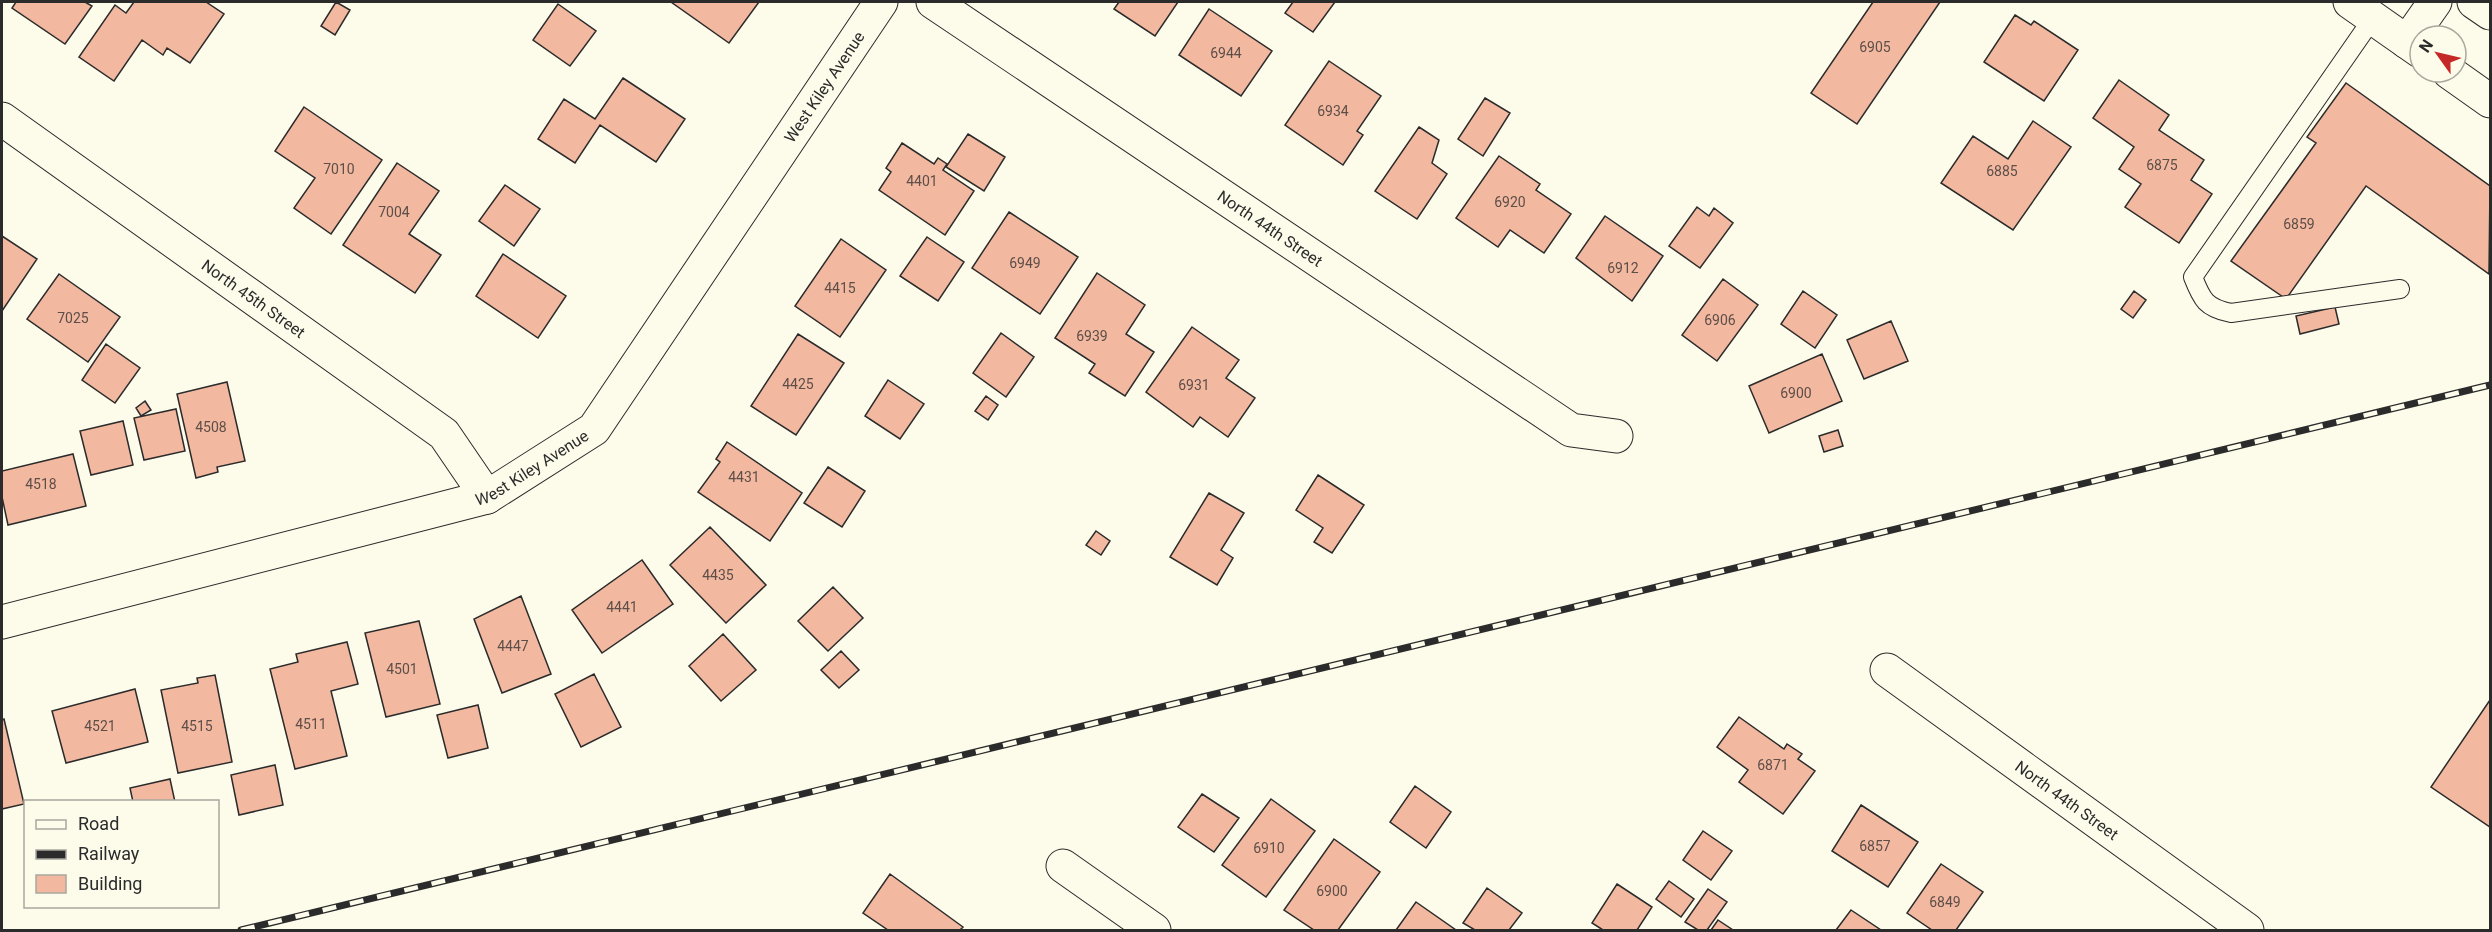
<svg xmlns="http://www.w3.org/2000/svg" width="2492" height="932" viewBox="0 0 2492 932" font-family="Roboto,sans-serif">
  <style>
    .building { fill: #f2b8a0; stroke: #2b2b2b; stroke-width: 1.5 }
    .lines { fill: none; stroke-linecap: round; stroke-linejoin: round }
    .lane-casing { stroke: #2b2b2b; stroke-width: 20 }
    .street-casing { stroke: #2b2b2b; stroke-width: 35 }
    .secondary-casing { stroke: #2b2b2b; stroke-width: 35 }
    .lane { stroke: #fdfbea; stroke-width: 18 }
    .street { stroke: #fdfbea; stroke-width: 33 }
    .secondary { stroke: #fdfbea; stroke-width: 33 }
    .rail-casing { stroke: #2b2b2b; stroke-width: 7 }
    .rail { stroke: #fdfbea; stroke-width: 4.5; stroke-dasharray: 14; stroke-linecap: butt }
    .labels { text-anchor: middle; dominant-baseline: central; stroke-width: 4.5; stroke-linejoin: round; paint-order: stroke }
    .number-label { font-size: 14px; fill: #5d4e48 }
    .street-label { font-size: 16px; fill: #2b2b2b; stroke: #fdfbea }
  </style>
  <rect width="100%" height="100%" fill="#fdfbea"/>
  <path class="building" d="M16 2H85L92 6 65 44 12 8Z
    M134 2H206L224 14 190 63 167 48 163 55 142 40 114 81 79 57 115 5 126 13Z
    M336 2 350 10 335 35 321 26Z
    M671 2H759L729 43Z
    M1119 2H1178L1155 36 1114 9Z
    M1293 2H1335L1313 32 1285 13Z
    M1873 2H1940L1857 124 1811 93Z
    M558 4 596 31 570 66 533 40Z
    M1209 9 1272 51 1241 96 1179 55Z
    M2015 15 2031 25 2034 21 2078 50 2044 101 1984 62Z
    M1329 61 1381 96 1357 131 1363 135 1343 165 1285 125Z
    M623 78 685 119 656 162 600 125 575 163 538 139 564 99 595 119Z
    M2119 80 2169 115 2159 130 2204 160 2191 180 2212 194 2179 243 2125 207 2141 184 2119 169 2134 147 2093 118Z
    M2346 83 2490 186 2489 274 2366 186 2286 299 2231 261 2316 143 2307 137Z
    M1485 98 1510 113 1483 156 1458 139Z
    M304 107 382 160 331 234 294 208 315 178 275 151Z
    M2033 121 2071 147 2013 230 1941 183 1973 136 2008 159Z
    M1419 127 1439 140 1432 163 1447 174 1417 219 1375 191Z
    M968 134 1005 157 984 191 946 167Z
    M902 143 934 164 938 158 947 164 943 170 974 191 945 235 879 190 891 172 886 168Z
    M1499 156 1540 184 1536 190 1571 214 1544 253 1510 230 1498 247 1456 218Z
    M397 163 439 191 409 234 441 255 415 293 343 245Z
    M505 185 540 209 514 246 479 221Z
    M1697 207 1709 216 1714 208 1733 223 1700 268 1669 246Z
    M1009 212 1078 257 1040 314 972 268Z
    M1605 216 1663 256 1632 301 1576 258Z
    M2 236 37 259 2 311Z
    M927 237 964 262 938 301 900 276Z
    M841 239 886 270 840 337 795 306Z
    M503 254 566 296 538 338 476 296Z
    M1097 273 1145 305 1126 334 1154 352 1125 396 1089 373 1095 364 1055 338Z
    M59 274 120 317 88 362 27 319Z
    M1723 279 1758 305 1717 361 1682 335Z
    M1803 291 1837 315 1815 348 1781 324Z
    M2134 291 2146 300 2133 318 2121 309Z
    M2335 307 2339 324 2300 334 2296 316Z
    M1891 321 1908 361 1864 379 1847 340Z
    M1192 327 1239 360 1226 378 1255 398 1228 437 1200 417 1193 427 1146 392Z
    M1001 333 1034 357 1006 397 973 373Z
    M798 334 844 363 796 435 751 406Z
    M106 344 140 368 115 403 82 380Z
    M1822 354 1842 401 1769 433 1749 386Z
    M888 380 924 404 900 439 865 416Z
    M227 382 245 461 217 467 218 472 196 478 177 394Z
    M986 396 998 405 988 420 975 411Z
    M145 401 151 410 141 416 136 408Z
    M176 409 185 451 144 460 134 418Z
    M123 421 133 465 91 475 80 431Z
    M1838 430 1843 446 1824 452 1819 436Z
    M727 442 802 493 770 541 698 492 720 462 716 459Z
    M73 454 86 506 8 525 2 497V471Z
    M828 467 865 491 842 527 804 503Z
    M1318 475 1364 505 1332 553 1314 542 1323 528 1296 510Z
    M1209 493 1244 513 1221 550 1233 558 1217 585 1170 557Z
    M710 527 766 585 726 623 670 565Z
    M1096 531 1110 541 1101 555 1086 545Z
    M642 560 673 604 602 653 572 610Z
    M833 587 863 618 828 651 798 621Z
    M521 596 551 674 502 693 474 619Z
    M419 621 440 704 386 717 365 633Z
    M723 634 756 670 721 701 689 666Z
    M347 642 358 684 331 691 347 756 295 769 270 669 298 662 296 654Z
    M841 651 859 670 839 688 821 670Z
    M594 674 621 727 581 747 555 694Z
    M215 675 232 762 178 773 161 690 198 683 197 678Z
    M135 689 148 742 66 763 52 711Z
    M2490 700V827L2431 787Z
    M478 705 488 748 448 758 437 715Z
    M1739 717 1784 749 1787 744 1802 754 1798 759 1815 771 1783 814 1739 782 1748 770 1717 747Z
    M4 719 24 804 2 809V720Z
    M275 765 283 805 239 815 231 775Z
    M170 779 175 802H133L130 788Z
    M1415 786 1451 812 1426 848 1390 822Z
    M1202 794 1239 818 1214 852 1178 827Z
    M1271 799 1315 831 1266 897 1222 865Z
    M1861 805 1918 842 1888 887 1832 851Z
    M1703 831 1732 851 1711 880 1683 860Z
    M1334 839 1380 872 1338 930H1314L1284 910Z
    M1941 864 1983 892 1956 930H1932L1907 913Z
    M890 874 963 927 960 930H888L863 913Z
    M1669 881 1694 899 1681 917 1656 899Z
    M1617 884 1652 907 1637 930H1603L1592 923Z
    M1487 888 1522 913 1509 930H1475L1463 923Z
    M1708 889 1727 902 1707 930H1698L1685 922Z
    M1416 902 1456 930H1396Z
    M1851 910 1881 930H1836Z
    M1718 920 1733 930H1711Z"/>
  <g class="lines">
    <defs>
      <path id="lane" d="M2373 18 2193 277C2202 300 2206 308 2231 313L2400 289"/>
      <g id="street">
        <path id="s1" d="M933 2 1571 430 1616 436"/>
        <path d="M2407 42 2435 2"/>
        <path id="s2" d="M2 119 444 434 487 497"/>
        <path id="s3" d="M2 622 487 497 594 429 881 2"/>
        <path id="s4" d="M1887 670 2247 930"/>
        <path d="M1063 866 1154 930"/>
      </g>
      <path id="secondary" d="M2350 2 2420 51
        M2474 2 2490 13
        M2449 72 2490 101"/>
    </defs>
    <use href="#lane" class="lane-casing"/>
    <use href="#street" class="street-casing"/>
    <use href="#secondary" class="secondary-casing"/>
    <use href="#lane" class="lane"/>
    <use href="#street" class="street"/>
    <use href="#secondary" class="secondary"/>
    <defs>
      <path id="rail" d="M241 930 2490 385"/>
    </defs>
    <use href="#rail" class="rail-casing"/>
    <use href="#rail" class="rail"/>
  </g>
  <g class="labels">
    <g class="number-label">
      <text x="1875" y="47">6905</text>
      <text x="1226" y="53">6944</text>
      <text x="1333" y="111">6934</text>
      <text x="2162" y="165">6875</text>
      <text x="339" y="169">7010</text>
      <text x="2002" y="171">6885</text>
      <text x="922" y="181">4401</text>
      <text x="1510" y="202">6920</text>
      <text x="394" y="212">7004</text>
      <text x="2299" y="224">6859</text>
      <text x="1025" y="263">6949</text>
      <text x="1623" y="268">6912</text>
      <text x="840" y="288">4415</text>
      <text x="73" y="318">7025</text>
      <text x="1720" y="320">6906</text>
      <text x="1092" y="336">6939</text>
      <text x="798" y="384">4425</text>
      <text x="1194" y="385">6931</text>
      <text x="1796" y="393">6900</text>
      <text x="211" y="427">4508</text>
      <text x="744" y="477">4431</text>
      <text x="41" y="484">4518</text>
      <text x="718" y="575">4435</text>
      <text x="622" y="607">4441</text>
      <text x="513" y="646">4447</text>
      <text x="402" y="669">4501</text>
      <text x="311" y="724">4511</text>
      <text x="100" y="726">4521</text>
      <text x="197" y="726">4515</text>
      <text x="1773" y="765">6871</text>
      <text x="1875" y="846">6857</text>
      <text x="1269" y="848">6910</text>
      <text x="1332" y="891">6900</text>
      <text x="1945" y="902">6849</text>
    </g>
    <g class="street-label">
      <text stroke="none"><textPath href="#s3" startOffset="1040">West Kiley Avenue</textPath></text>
      <text stroke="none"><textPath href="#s1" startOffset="406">North 44th Street</textPath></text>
      <text stroke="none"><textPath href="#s2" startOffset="309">North 45th Street</textPath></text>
      <text stroke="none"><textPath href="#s3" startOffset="554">West Kiley Avenue</textPath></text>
      <text stroke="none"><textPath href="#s4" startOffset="222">North 44th Street</textPath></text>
    </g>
  </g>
  <rect width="2492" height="932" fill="none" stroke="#2b2b2b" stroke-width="6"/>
  <rect x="24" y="800" width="195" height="108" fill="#fdfbea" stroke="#a9a89e" stroke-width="1.5"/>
  <rect x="36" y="820" width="30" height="9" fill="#fdfbea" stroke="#a9a89e" stroke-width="1.5"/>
  <text x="78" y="830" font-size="18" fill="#2b2b2b">Road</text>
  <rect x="36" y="850" width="30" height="9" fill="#2b2b2b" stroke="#a9a89e" stroke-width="1.5"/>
  <text x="78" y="860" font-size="18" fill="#2b2b2b">Railway</text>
  <rect x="36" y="875" width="30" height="18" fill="#f2b8a0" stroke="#a9a89e" stroke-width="1.5"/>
  <text x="78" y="890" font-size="18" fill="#2b2b2b">Building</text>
  <g transform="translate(2438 54) rotate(304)"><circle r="28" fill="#fdfbea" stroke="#a9a89e" stroke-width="1.5"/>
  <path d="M0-4.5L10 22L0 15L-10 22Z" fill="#c62828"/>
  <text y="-9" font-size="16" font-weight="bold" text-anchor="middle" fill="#2b2b2b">N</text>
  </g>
</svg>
